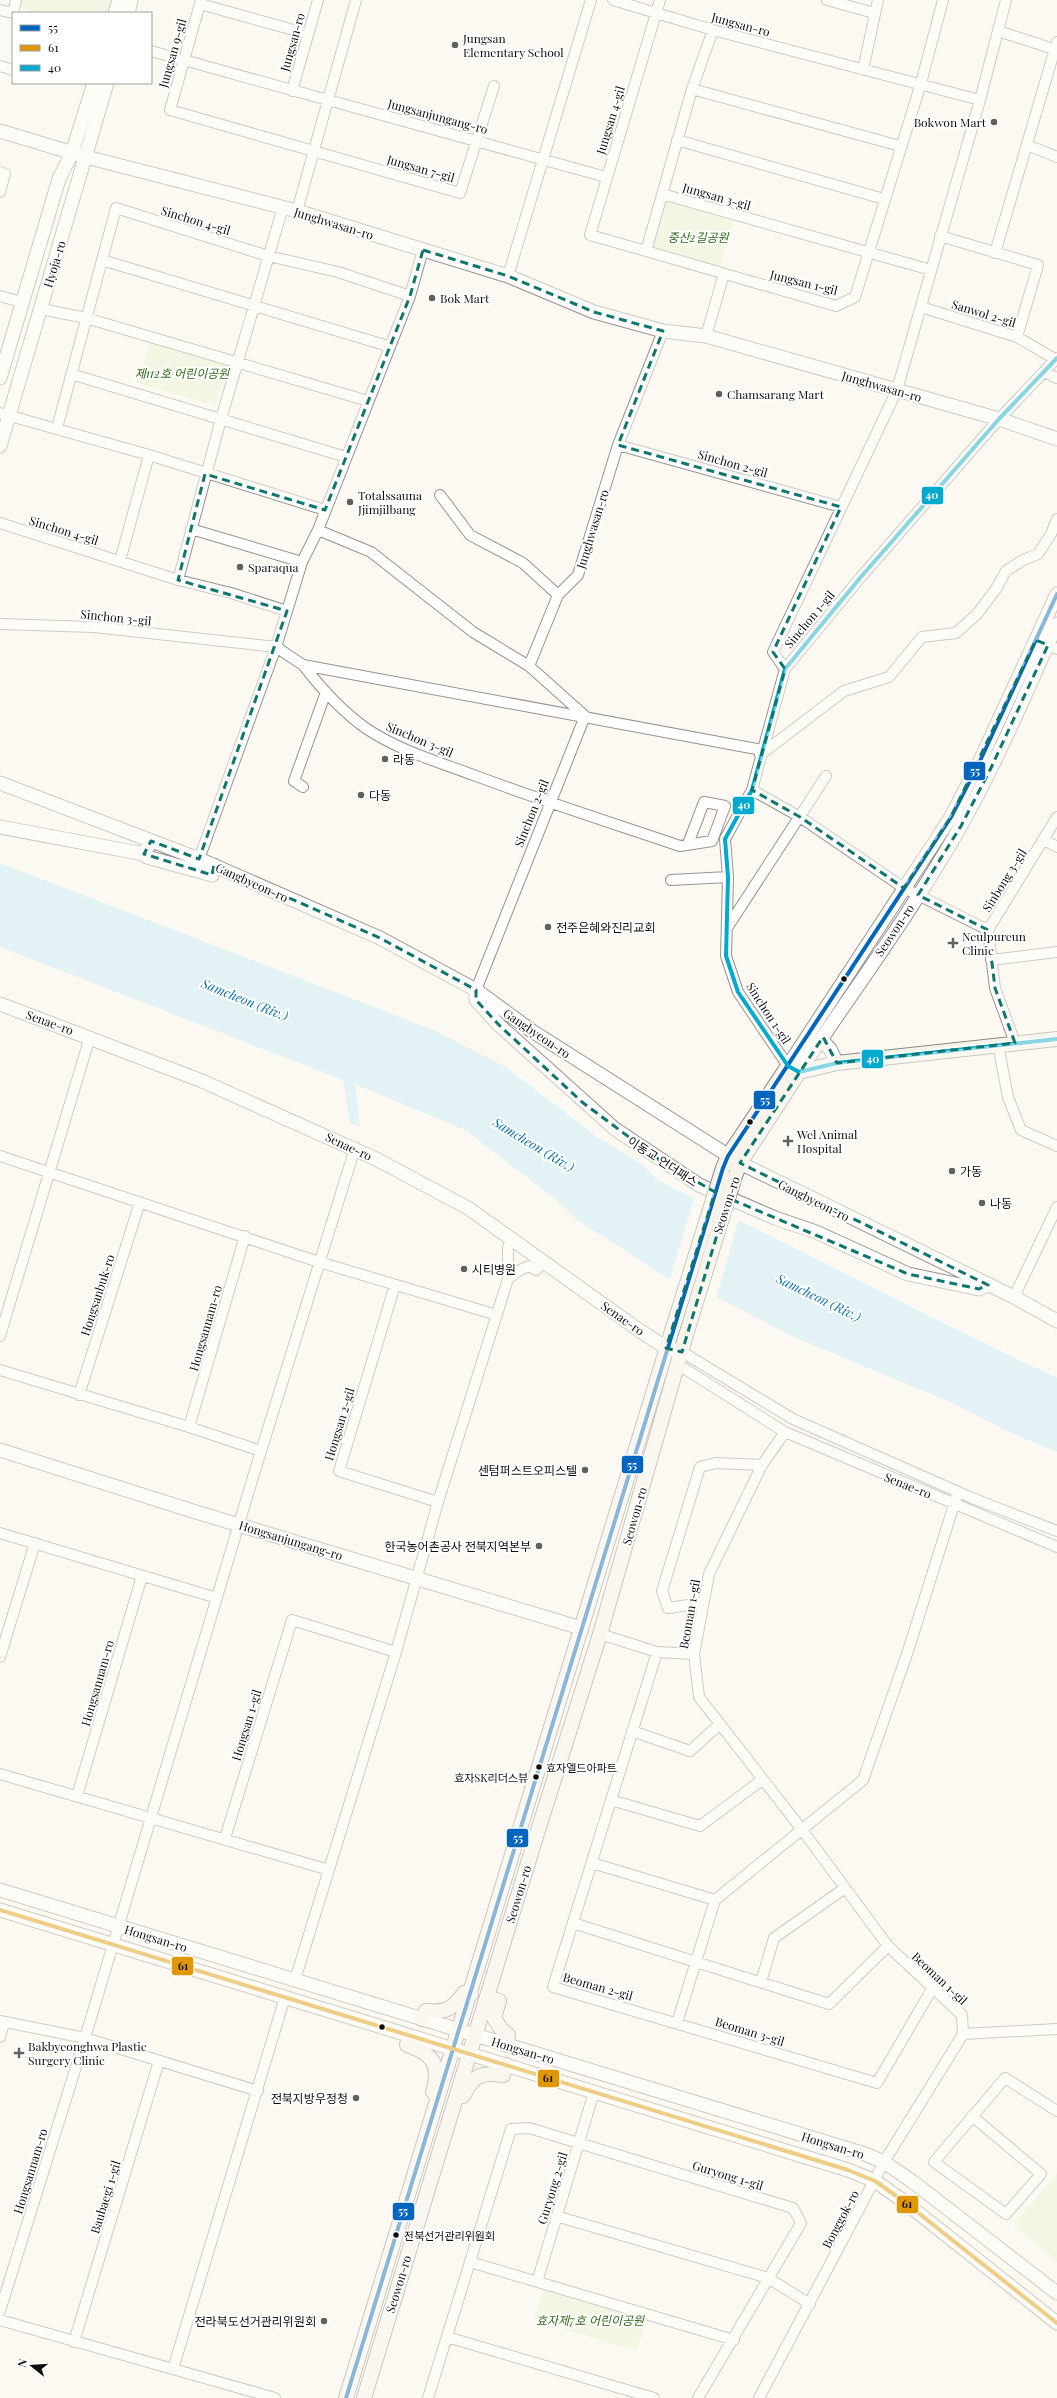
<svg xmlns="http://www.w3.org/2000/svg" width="1057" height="2398" viewBox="0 0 1057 2398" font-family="'Playfair Display','Noto Sans KR',serif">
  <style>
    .green { fill: #e7f2d0 }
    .water { fill: #c6eaf8 }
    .pier { fill: #fcf9f2 }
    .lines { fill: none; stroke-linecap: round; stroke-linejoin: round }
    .minor-casing { stroke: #959491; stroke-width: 12 }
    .tertiary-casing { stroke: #959491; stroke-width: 15 }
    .secondary-casing { stroke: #8c8a87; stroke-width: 16 }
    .minor { stroke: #fffefd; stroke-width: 10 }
    .tertiary { stroke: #fffefd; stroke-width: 13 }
    .secondary { stroke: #f5f3ea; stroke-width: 14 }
    .secondary-bridge-casing { stroke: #8c8a87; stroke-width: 16; stroke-linecap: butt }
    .secondary-bridge { stroke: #f5f3ea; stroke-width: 14 }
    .bus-1-casing { stroke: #fff; stroke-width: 7 }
    .bus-2-casing { stroke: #fff; stroke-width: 7 }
    .bus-3-casing { stroke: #fff; stroke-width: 7 }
    .bus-1 { stroke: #0065bd; stroke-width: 4 }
    .bus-2 { stroke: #e09701; stroke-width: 4 }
    .bus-3 { stroke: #00a9ce; stroke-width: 4 }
    .marked { fill: none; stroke: #0f766e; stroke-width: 3; stroke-dasharray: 8 5; stroke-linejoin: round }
    .poi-dot { fill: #61605e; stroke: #fff; stroke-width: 1.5 }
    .bus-dot { fill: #0e0e0e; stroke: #fff; stroke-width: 1.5 }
    .labels { text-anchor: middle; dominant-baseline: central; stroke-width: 4; stroke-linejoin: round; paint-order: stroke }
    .bus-label { font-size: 11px; fill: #0e0e0e; stroke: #fff; text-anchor: start }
    .street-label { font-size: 12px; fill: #0e0e0e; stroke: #fff }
    .poi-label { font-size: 12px; fill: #0e0e0e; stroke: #fff; text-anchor: start }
    .park-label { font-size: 12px; font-style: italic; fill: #306b19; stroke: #fff }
    .water-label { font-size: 13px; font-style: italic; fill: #0d71aa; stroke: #fff }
    .line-badge { stroke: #fff; stroke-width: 1.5 }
    .badge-label { font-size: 11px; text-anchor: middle; font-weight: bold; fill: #fff }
    .pale-badge-label { font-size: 11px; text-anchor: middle; font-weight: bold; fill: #111 }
  </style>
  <rect width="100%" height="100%" fill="#fcf9f2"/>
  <path class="green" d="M22 0H112L108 13H40L20 7Z
    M664 201 733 221 719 269 651 249Z
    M150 341 227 364 215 406 138 383Z
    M1057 2173V2262L1013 2225Z
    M543 2289 646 2321 637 2351 534 2320Z"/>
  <path class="water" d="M0 863 431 1029 504 1066 597 1137 643 1165 659 1181C792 1245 923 1315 1057 1378V1452L1009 1432 950 1402 796 1338 716 1297 670 1280 576 1219 561 1204 467 1131 355 1084 360 1127 350 1123 343 1080 0 947Z"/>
  <path class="pier" d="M695 1196 739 1218 716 1299 669 1282Z"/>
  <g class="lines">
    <defs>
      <path id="minor" d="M201 0 170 110 460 193 494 86
        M613 0 713 30 980 100
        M827 0 874 13
        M200 4 308 34
        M0 10 13 13
        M13 13 16 0
        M713 30 692 89 646 251 836 306 855 297 921 83 943 0
        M998 31 1057 50
        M151 51 606 177
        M0 66 13 70
        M863 70 878 0
        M692 89 900 146
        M292 91 318 0
        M677 140 884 199
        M1027 145 1057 157
        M0 172 5 174 0 192
        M662 194 931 270
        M297 211 356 0
        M940 236 1038 265 1017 337
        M646 251 590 235 660 0
        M995 253 1057 42
        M102 260 388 346
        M508 276 591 0
        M0 296 24 303
        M921 307 1017 337 1055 359
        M41 309 86 318 368 401
        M706 336 724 274
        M1044 372 1057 378
        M71 374 346 457
        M0 413 149 455 325 510
        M57 428 116 208 268 256 338 272 410 296
        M618 445 841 507
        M440 495 470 535 523 563 558 595 578 575 618 445 663 331
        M0 523 178 580 231 593 287 611
        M191 529 302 562
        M318 530 371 552 473 632 529 666 585 716
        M120 561 149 455
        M178 580 221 419 283 207
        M0 624 94 627 276 647 303 665 762 750
        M1041 642 1057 649
        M303 665C320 687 344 713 367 729 400 751 439 762 476 776 543 801 612 823 680 846L712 841 725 806 704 802 688 844
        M529 666 558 595
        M785 669 773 652 897 390 980 100 1006 0
        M760 755 844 691 889 677 922 637 956 633 977 614 996 589 1006 571 1023 560 1038 554 1051 534 1057 519
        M303 787 294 781 326 692
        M752 790 800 817 904 888 988 930
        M1044 840 1057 847
        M199 859 276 647 302 562 318 530 410 296 423 250
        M671 880 728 877
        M727 928 826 776
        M991 960 1057 952
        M476 990 585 716
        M1015 1043 995 988 988 930 1057 817
        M998 1045 1008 1097 1021 1130 1057 1146
        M788 1066 738 992 726 956 728 877 725 839 752 790 785 669 860 578 999 419 1057 358
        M0 1156 319 1262 497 1315
        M508 1279 518 1271 529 1266 536 1270 544 1262
        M395 1285 339 1471 438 1502
        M1014 1297 1057 1207
        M0 1336 90 1037
        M682 1352 793 1419 972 1498 1057 1531
        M677 1364 785 1432 1057 1547
        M0 1370 189 1427 261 1451
        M79 1395 140 1202
        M189 1427 245 1236
        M785 1432 762 1465 709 1574 694 1654 699 1697 803 1831 888 1946 962 2015 963 2034
        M0 1533 217 1598
        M703 1603 668 1608 662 1591 700 1467 716 1463 762 1465
        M600 1634 657 1652 694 1654
        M657 1652 553 1987 877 2083 932 1989
        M0 1657 35 1543
        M632 1731 690 1751 720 1724
        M0 1774 329 1870
        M77 1796 142 1576
        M611 1800 700 1826 762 1780
        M225 1838 292 1620 396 1652
        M592 1863 715 1900
        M573 1923 829 2004 888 1946
        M295 1980 396 1652 438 1502 508 1279V1247L513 1238
        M761 1982 774 1938 845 1888
        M0 2021 85 2038 258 2091
        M677 2023 715 1900 863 1780 908 1651 958 1492
        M0 2037 4 2023
        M972 2116 1041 2174 1006 2214 934 2162 1005 2078 1057 2111
        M556 2216 768 2278 810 2304
        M470 2262 734 2340
        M537 2282 594 2092
        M0 2311 85 2038 253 1477 355 1148
        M0 2320 275 2398
        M447 2337 654 2398
        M74 2342 159 2061
        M173 2369 285 1997
        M428 2398 511 2129 529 2128 793 2208 801 2223 698 2398
        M759 2398 884 2162 963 2034 1057 2029"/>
      <path id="tertiary" d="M115 13 119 0
        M128 13 131 0
        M0 131 86 157 297 211 508 276 594 312 663 331 706 336 999 419 1057 439
        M0 378 59 179 72 153 94 83
        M0 446 107 83
        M0 783 199 859 380 938 476 990 532 1031 740 1163 1014 1297 1057 1321
        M0 827 144 854 151 841
        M144 854 147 857 212 875 214 865
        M476 990V1000L499 1025 615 1129 699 1185 775 1218 816 1232 908 1274 979 1289 988 1285
        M0 1004 202 1081 376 1159 468 1208 639 1330 666 1348 682 1352
        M821 1039 830 1049 837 1063
        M788 1066 951 817 979 763 1057 594
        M799 1072C853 991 912 912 960 827 997 762 1026 692 1057 624
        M0 1450 199 1513 581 1628
        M0 1890 865 2154 884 2162 913 2182 1057 2293
        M0 1910 848 2170 875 2181 902 2200 1057 2323"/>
      <path id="secondary" d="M723 1168 728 1156 788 1066 799 1072 837 1063 1057 1039
        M735 1176 740 1163 799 1072
        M487 1997 499 2001 494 2018 501 2029 508 2035 506 2045
        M422 2019 426 2011C445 2013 453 2009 464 1993L471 1994
        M409 2036 407 2045C433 2054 441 2064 433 2092
        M461 2095 463 2096C474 2075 480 2072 503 2075L506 2065
        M346 2398 672 1331
        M364 2398 535 1840 600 1634 685 1338"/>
    </defs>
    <use href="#minor" class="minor-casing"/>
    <use href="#tertiary" class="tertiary-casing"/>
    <use href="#secondary" class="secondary-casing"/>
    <use href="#minor" class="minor"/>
    <use href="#tertiary" class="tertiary"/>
    <use href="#secondary" class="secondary"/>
    <defs>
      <path id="secondary-bridge" d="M672 1331 723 1168
        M685 1338 735 1176"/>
    </defs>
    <use href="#secondary-bridge" class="secondary-bridge-casing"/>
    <use href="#secondary-bridge" class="secondary-bridge"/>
    <defs>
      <path id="bus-1" d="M346 2398 723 1168 728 1156 951 817 979 763 1057 594"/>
      <path id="bus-2" d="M0 1910 848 2170 875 2181 902 2200 1057 2323"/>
      <path id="bus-3" d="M1057 358 999 419 860 578 785 669 752 790 725 839 728 877 726 956 738 992 788 1066 799 1072 837 1063 1057 1039"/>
    </defs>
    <use href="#bus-1" class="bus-1-casing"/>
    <use href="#bus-2" class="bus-2-casing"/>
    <use href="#bus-3" class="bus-3-casing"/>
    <use href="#bus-1" class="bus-1"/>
    <use href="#bus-2" class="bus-2"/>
    <use href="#bus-3" class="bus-3"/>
  </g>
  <path d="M0 0H1057V2398H0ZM423 250 508 276 594 312 663 331 618 445 841 507 773 652 785 669 752 790 800 817 904 888 951 817 1036 640 1048 645 991 768 961 826 918 895 988 930 995 988 1015 1043 837 1063 823 1037 740 1163 988 1285 979 1289 908 1274 728 1198 682 1352 666 1348 715 1192 661 1161 582 1102 499 1025 476 1000V990L380 938 214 865 212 875 144 854 151 841 199 859 287 611 178 580 205 474 325 510 410 296Z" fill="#fcf9f2" fill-opacity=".55" fill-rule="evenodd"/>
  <path class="marked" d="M423 250 508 276 594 312 663 331 618 445 841 507 773 652 785 669 752 790 800 817 904 888 951 817 1036 640 1048 645 991 768 961 826 918 895 988 930 995 988 1015 1043 837 1063 823 1037 740 1163 988 1285 979 1289 908 1274 728 1198 682 1352 666 1348 715 1192 661 1161 582 1102 499 1025 476 1000V990L380 938 214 865 212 875 144 854 151 841 199 859 287 611 178 580 205 474 325 510 410 296Z"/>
  <g class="poi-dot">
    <circle cx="455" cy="45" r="4"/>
    <circle cx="994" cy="122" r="4"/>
    <circle cx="432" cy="298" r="4"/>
    <circle cx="719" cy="394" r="4"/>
    <circle cx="350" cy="502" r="4"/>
    <circle cx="240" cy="567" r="4"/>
    <circle cx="385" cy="759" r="4"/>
    <circle cx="361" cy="795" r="4"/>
    <circle cx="548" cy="927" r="4"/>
    <path d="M951 937h4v4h4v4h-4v4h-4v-4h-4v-4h4z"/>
    <path d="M786 1135h4v4h4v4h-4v4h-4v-4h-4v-4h4z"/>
    <circle cx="952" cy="1171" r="4"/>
    <circle cx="982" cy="1203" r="4"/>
    <circle cx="464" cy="1269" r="4"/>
    <circle cx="585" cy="1470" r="4"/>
    <circle cx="539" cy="1546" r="4"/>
    <path d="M17 2047h4v4h4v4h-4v4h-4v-4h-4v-4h4z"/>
    <circle cx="356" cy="2098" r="4"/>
    <circle cx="324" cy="2321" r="4"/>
  </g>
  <g class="bus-dot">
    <circle cx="844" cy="979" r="3.5"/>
    <circle cx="750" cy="1122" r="3.5"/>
    <circle cx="539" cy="1767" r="3.5"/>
    <circle cx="536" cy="1777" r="3.5"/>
    <circle cx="382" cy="2027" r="3.5"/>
    <circle cx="396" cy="2235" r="3.5"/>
  </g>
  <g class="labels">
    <g class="bus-label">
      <text x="546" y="1767">효자엘드아파트</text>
      <text x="528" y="1777" text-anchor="end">효자SK리더스뷰</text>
      <text x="404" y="2235">전북선거관리위원회</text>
    </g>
    <g class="street-label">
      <text transform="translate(741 24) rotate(15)">Jungsan-ro</text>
      <text transform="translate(292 42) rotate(-74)">Jungsan-ro</text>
      <text transform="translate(172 53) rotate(-74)">Jungsan 9-gil</text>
      <text transform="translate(438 116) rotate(15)">Jungsanjungang-ro</text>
      <text transform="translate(610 120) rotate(-73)">Jungsan 4-gil</text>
      <text transform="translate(421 168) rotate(16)">Jungsan 7-gil</text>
      <text transform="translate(717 196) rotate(16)">Jungsan 3-gil</text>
      <text transform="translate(196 220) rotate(17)">Sinchon 4-gil</text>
      <text transform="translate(334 223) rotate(17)">Junghwasan-ro</text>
      <text transform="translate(54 264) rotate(-73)">Hyoja-ro</text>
      <text transform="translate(804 282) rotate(14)">Jungsan 1-gil</text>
      <text transform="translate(984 313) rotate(17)">Sanwol 2-gil</text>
      <text transform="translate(882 386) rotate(16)">Junghwasan-ro</text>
      <text transform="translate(733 463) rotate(16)">Sinchon 2-gil</text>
      <text transform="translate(592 529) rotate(-73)">Junghwasan-ro</text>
      <text transform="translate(64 530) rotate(17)">Sinchon 4-gil</text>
      <text transform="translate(116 617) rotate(6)">Sinchon 3-gil</text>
      <text transform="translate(809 619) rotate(-50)">Sinchon 1-gil</text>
      <text transform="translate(420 739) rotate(23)">Sinchon 3-gil</text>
      <text transform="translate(531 813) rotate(-68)">Sinchon 2-gil</text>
      <text transform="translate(1004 880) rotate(-58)">Sinbong 3-gil</text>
      <text transform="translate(252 882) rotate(24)">Gangbyeon-ro</text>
      <text transform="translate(894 930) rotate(-56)">Seowon-ro</text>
      <text transform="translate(769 1013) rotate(57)">Sinchon 1-gil</text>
      <text transform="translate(50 1022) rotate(20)">Senae-ro</text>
      <text transform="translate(537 1033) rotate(34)">Gangbyeon-ro</text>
      <text transform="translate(349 1146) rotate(25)">Senae-ro</text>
      <text transform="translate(663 1161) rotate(33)">이동교 언더패스</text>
      <text transform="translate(814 1200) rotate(26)">Gangbyeon-ro</text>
      <text transform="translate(726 1205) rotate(-72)">Seowon-ro</text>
      <text transform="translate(97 1295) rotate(-72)">Hongsanbuk-ro</text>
      <text transform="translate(623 1318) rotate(35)">Senae-ro</text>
      <text transform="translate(205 1328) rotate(-74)">Hongsannam-ro</text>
      <text transform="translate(339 1424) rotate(-73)">Hongsan 2-gil</text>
      <text transform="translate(908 1485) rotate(22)">Senae-ro</text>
      <text transform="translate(634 1516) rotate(-74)">Seowon-ro</text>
      <text transform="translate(291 1540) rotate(17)">Hongsanjungang-ro</text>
      <text transform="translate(689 1614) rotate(-80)">Beoman 1-gil</text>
      <text transform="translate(97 1683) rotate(-74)">Hongsannam-ro</text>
      <text transform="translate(246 1725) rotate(-73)">Hongsan 1-gil</text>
      <text transform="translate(518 1894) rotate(-73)">Seowon-ro</text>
      <text transform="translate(156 1938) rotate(17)">Hongsan-ro</text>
      <text transform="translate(940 1978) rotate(43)">Beoman 1-gil</text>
      <text transform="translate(598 1986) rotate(16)">Beoman 2-gil</text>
      <text transform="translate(750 2031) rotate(17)">Beoman 3-gil</text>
      <text transform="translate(523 2050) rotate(17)">Hongsan-ro</text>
      <text transform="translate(833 2145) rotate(17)">Hongsan-ro</text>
      <text transform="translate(30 2171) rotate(-73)">Hongsannam-ro</text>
      <text transform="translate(728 2175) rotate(17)">Guryong 1-gil</text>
      <text transform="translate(552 2188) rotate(-73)">Guryong 2-gil</text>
      <text transform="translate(105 2197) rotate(-73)">Baubaegi 1-gil</text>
      <text transform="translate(840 2219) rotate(-62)">Bonggok-ro</text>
      <text transform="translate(398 2284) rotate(-73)">Seowon-ro</text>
    </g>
    <g class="poi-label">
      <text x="463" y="38">Jungsan<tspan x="463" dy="14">Elementary School</tspan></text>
      <text x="986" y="122" text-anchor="end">Bokwon Mart</text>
      <text x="440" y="298">Bok Mart</text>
      <text x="727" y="394">Chamsarang Mart</text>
      <text x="358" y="495">Totalssauna<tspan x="358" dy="14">Jjimjilbang</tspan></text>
      <text x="248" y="567">Sparaqua</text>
      <text x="393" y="759">라동</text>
      <text x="369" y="795">다동</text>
      <text x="556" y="927">전주은혜와진리교회</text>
      <text x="962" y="936">Neulpureun<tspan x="962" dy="14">Clinic</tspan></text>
      <text x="797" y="1134">Wel Animal<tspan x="797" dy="14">Hospital</tspan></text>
      <text x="960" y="1171">가동</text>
      <text x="990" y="1203">나동</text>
      <text x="472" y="1269">시티병원</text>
      <text x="577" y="1470" text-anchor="end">센텀퍼스트오피스텔</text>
      <text x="531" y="1546" text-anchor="end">한국농어촌공사 전북지역본부</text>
      <text x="28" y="2046">Bakbyeonghwa Plastic<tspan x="28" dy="14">Surgery Clinic</tspan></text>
      <text x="348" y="2098" text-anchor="end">전북지방우정청</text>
      <text x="316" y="2321" text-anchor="end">전라북도선거관리위원회</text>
    </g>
    <g class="park-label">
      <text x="698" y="237">중산2길공원</text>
      <text x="182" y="373">제112호 어린이공원</text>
      <text x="590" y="2320">효자제7호 어린이공원</text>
    </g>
    <g class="water-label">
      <text transform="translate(245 999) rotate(22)">Samcheon (Riv.)</text>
      <text transform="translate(534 1144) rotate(31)">Samcheon (Riv.)</text>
      <text transform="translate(819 1297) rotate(26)">Samcheon (Riv.)</text>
    </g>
  </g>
  <g class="line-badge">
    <rect x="921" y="486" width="23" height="19" rx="4" fill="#00a9ce"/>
    <rect x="963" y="761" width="23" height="20" rx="4" fill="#0065bd"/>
    <rect x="732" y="796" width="23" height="19" rx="4" fill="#00a9ce"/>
    <rect x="861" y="1049" width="23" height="20" rx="4" fill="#00a9ce"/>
    <rect x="753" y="1090" width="23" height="20" rx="4" fill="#0065bd"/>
    <rect x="621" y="1455" width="23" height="19" rx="4" fill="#0065bd"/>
    <rect x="506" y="1828" width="23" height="20" rx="4" fill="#0065bd"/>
    <rect x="171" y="1956" width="23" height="20" rx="4" fill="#e09701"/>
    <rect x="537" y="2069" width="23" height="19" rx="4" fill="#e09701"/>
    <rect x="896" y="2195" width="23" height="19" rx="4" fill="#e09701"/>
    <rect x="392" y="2202" width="23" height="19" rx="4" fill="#0065bd"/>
  </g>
  <g class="badge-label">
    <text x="932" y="499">40</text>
    <text x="975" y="775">55</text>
    <text x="744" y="809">40</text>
    <text x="873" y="1063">40</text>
    <text x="765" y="1104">55</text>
    <text x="632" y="1469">55</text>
    <text x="518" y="1842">55</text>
    <text x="403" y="2215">55</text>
  </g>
  <g class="pale-badge-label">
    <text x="183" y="1970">61</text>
    <text x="548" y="2082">61</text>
    <text x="907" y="2208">61</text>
  </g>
  <rect x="12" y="12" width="140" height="72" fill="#ffffff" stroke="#9f9f9f"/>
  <rect x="20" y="25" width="20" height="6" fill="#0065bd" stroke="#9f9f9f"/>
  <text x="48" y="32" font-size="12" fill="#0e0e0e">55</text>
  <rect x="20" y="45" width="20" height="6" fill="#e09701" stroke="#9f9f9f"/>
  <text x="48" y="52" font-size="12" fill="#0e0e0e">61</text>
  <rect x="20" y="65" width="20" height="6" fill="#00a9ce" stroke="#9f9f9f"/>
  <text x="48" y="72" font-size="12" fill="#0e0e0e">40</text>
  <g transform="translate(32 2366) rotate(287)" stroke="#ffffff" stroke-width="3" paint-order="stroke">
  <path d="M0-3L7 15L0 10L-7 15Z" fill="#0e0e0e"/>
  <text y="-6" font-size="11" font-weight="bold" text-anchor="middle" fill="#0e0e0e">N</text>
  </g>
</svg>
